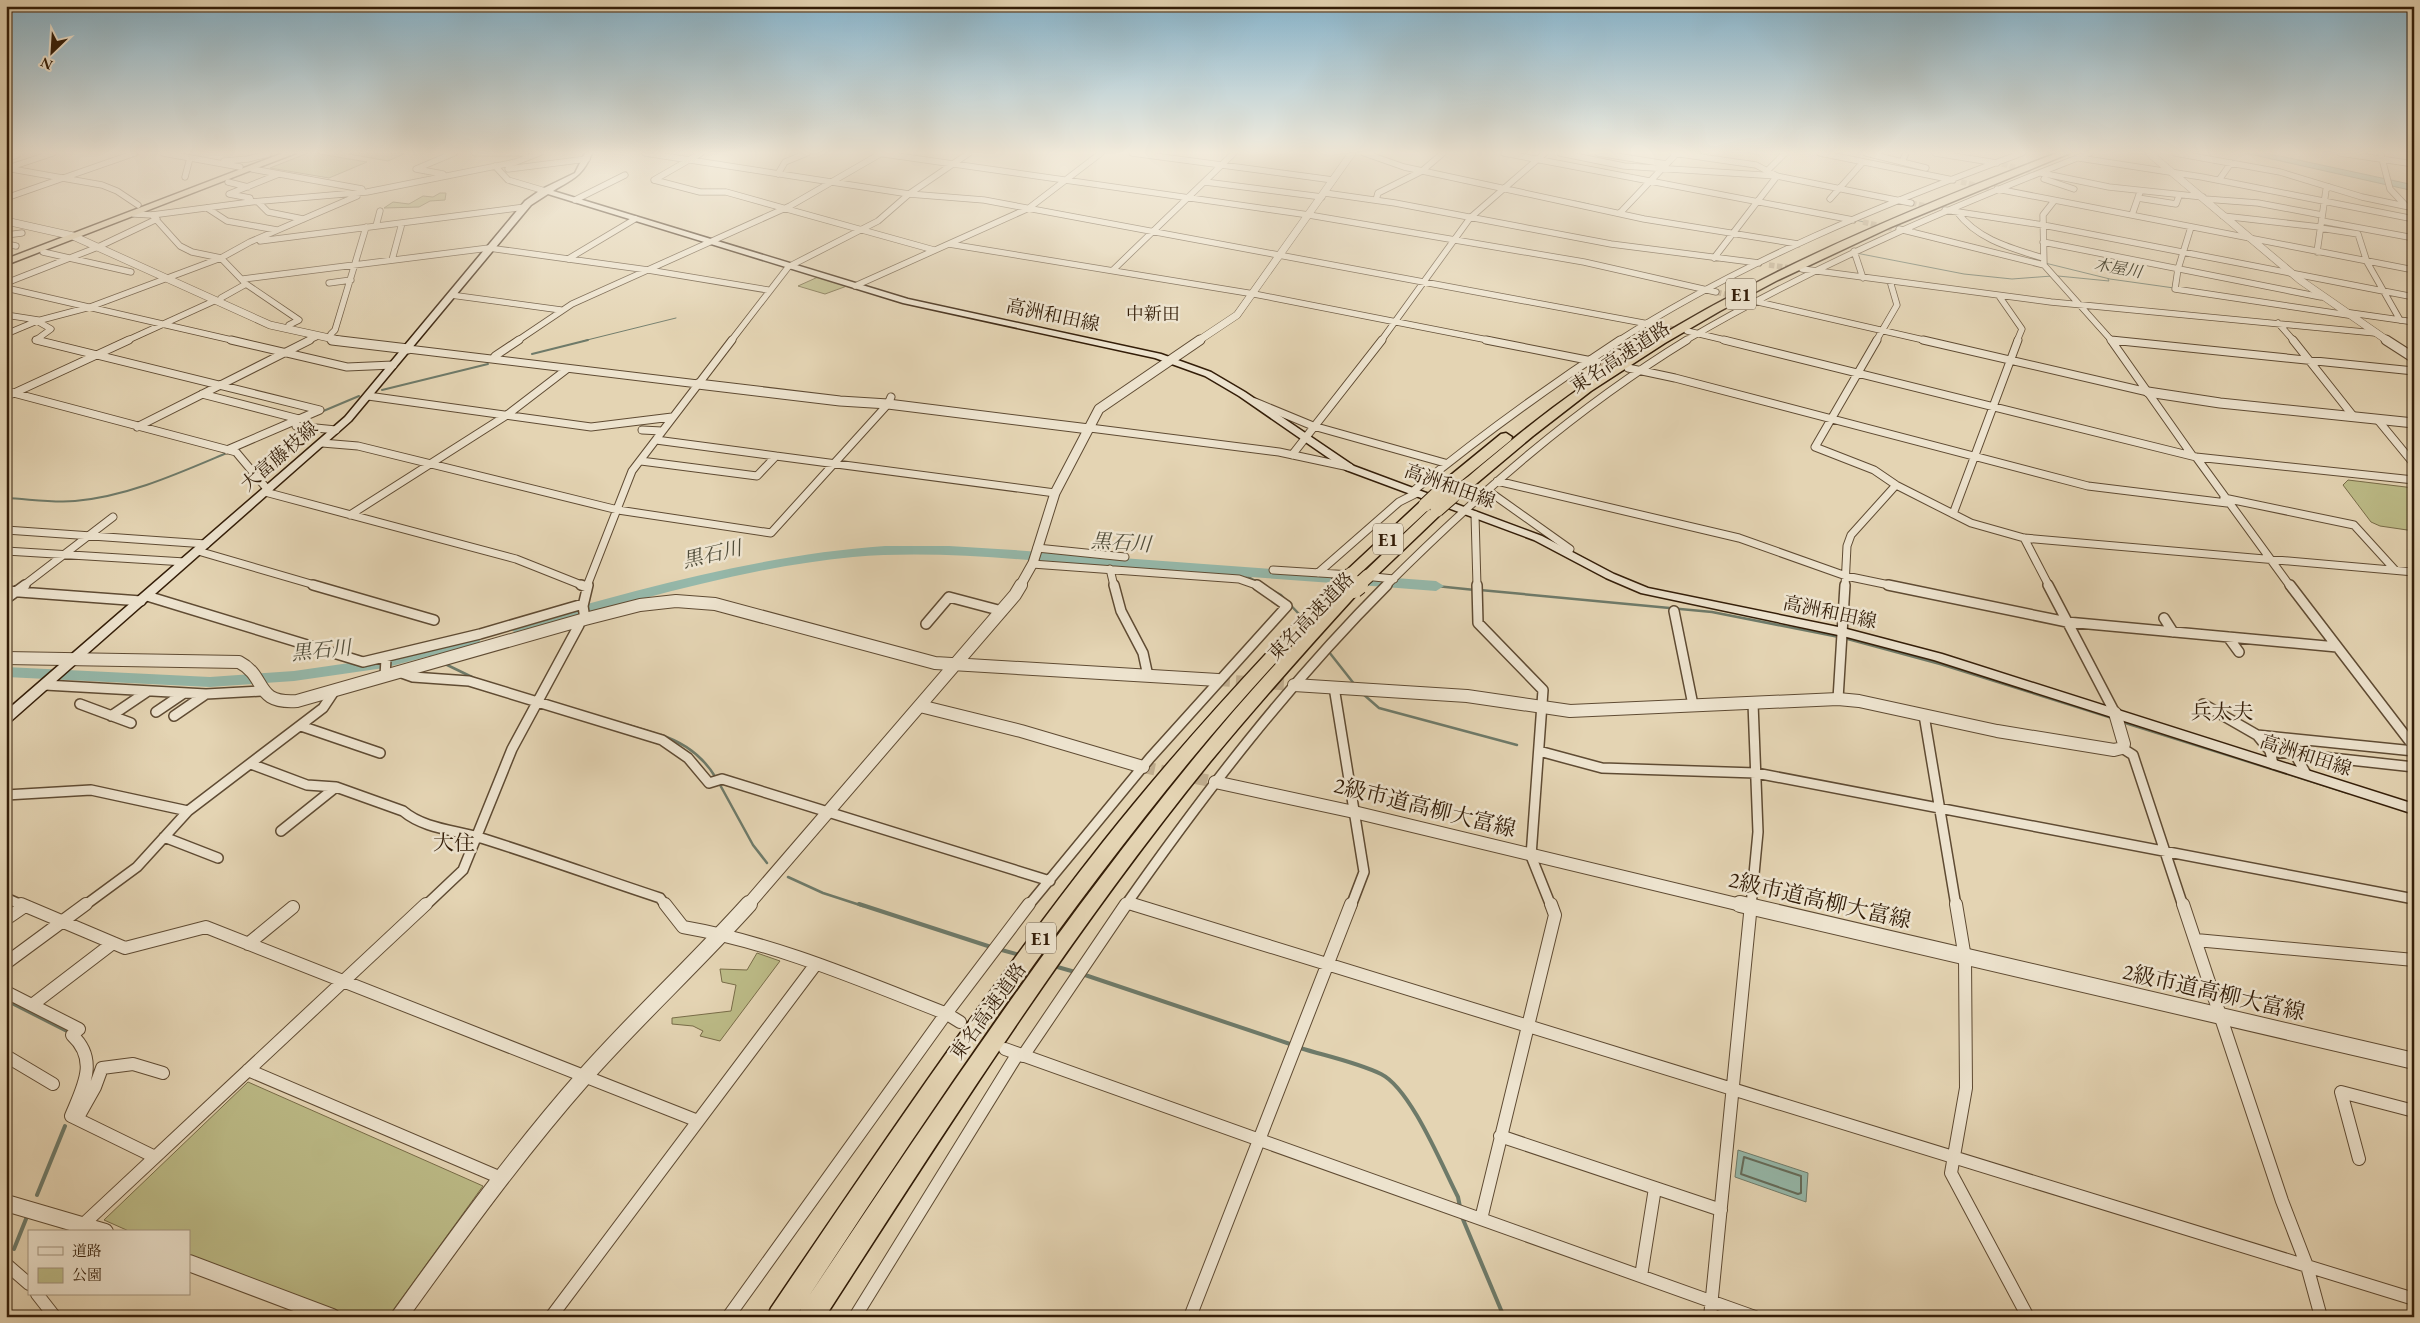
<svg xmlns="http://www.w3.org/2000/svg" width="2420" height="1323" viewBox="0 0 2420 1323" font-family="'EB Garamond','Noto Serif JP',serif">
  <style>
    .green { fill: #bcbb87; stroke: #786c48 }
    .water { fill: #95b8aa; stroke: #6e7a69 }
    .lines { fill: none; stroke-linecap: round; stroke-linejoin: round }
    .shore { stroke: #646a59; stroke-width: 2 }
    .stream-far3 { stroke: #6e7a69; stroke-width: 1 }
    .stream-far2 { stroke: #6e7a69; stroke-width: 2 }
    .stream-far1 { stroke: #6e7a69; stroke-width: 2.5 }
    .stream { stroke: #6e7a69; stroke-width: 4 }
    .river { fill: #95b8aa; fill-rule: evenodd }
    .minor-tunnel-far1 { stroke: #c1af91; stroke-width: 5.5; stroke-dasharray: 5.5 2.5; stroke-linecap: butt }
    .minor-tunnel { stroke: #c1af91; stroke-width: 7; stroke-dasharray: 7 4; stroke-linecap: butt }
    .tertiary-tunnel { stroke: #c1af91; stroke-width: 12; stroke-dasharray: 12 6; stroke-linecap: butt }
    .minor-far3-casing { stroke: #5f4b33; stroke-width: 7 }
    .minor-far2-casing { stroke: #5f4b33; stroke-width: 9 }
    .minor-far1-casing { stroke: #5f4b33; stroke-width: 12 }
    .minor-casing { stroke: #5f4b33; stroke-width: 14 }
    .tertiary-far3-casing { stroke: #5f4b33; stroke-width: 8 }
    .tertiary-far2-casing { stroke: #5f4b33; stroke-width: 11 }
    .tertiary-far1-casing { stroke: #5f4b33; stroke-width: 14 }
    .tertiary-casing { stroke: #5f4b33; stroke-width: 18 }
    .secondary-casing { stroke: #331d08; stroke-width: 3 }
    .trunk-casing { stroke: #331d08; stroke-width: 3 }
    .motorway-casing { stroke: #331d08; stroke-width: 3 }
    .minor-far3 { stroke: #ede3ce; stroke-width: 5.5 }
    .minor-far2 { stroke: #ede3ce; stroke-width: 7 }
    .minor-far1 { stroke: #ede3ce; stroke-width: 9 }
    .minor { stroke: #ede3ce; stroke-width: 12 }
    .tertiary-far3 { stroke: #ede3ce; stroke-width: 7 }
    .tertiary-far2 { stroke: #ede3ce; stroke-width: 9 }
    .tertiary-far1 { stroke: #ede3ce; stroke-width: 12 }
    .tertiary { stroke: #ede3ce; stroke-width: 16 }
    .secondary { fill: #ede3ce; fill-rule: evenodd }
    .trunk { fill: #e4d4b3; fill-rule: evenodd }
    .motorway { fill: #e4d4b3; fill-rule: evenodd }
    .motorway-bridge-far1-casing { stroke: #331d08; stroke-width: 15; stroke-linecap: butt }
    .motorway-bridge-casing { stroke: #331d08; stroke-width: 20; stroke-linecap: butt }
    .motorway-bridge-far1 { stroke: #e4d4b3; stroke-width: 13 }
    .motorway-bridge { stroke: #e4d4b3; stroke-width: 18 }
    .labels { text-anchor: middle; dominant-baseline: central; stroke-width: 5; stroke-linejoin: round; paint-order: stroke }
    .far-water-label { font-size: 16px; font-style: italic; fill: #504c39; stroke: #ede3ce }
    .shield { fill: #ede3ce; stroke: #6b5843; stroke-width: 1 }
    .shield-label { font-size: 18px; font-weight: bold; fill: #331d08 }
    .far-quarter-label { font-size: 18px; fill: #331d08; stroke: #ede3ce }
    .street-label { font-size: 19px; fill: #331d08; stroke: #ede3ce }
    .water-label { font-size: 20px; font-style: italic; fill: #504c39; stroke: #ede3ce }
    .quarter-label { font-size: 21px; fill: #331d08; stroke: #ede3ce }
    .near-street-label { font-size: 22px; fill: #331d08; stroke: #ede3ce }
  </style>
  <rect width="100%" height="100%" fill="#e4d4b3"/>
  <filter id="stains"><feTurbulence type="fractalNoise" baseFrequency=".004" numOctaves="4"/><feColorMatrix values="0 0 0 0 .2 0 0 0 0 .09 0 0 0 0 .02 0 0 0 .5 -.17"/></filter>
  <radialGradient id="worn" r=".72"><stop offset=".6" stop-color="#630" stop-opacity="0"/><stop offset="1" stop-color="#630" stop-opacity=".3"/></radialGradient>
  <path class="green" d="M308 153H314L367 162 329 178 270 168Z
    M351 153H406L388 161 349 154Z
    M440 193H446L445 200 430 201 419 207 384 208 393 202 409 204 423 196 433 197Z
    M818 277 847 286 825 294 798 286Z
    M2348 480 2414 488V531L2380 526 2371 522 2343 485Z
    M757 953 780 961 720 1041 700 1036 703 1031 693 1026 672 1024V1018L731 1011 736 985 722 982 720 969 747 970Z
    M248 1082 483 1186 388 1317H336L189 1256V1232H131L104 1220Z"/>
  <path class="water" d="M2245 153H2266L2414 185V191Z
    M1738 1150 1808 1173 1806 1202 1735 1177Z"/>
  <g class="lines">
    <path class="shore" d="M1744 1157 1801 1176V1193L1798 1194 1741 1174Z"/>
    <path class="stream-far3" d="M1575 201 1589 204
      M1855 220 1864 222
      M1856 253 1964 274 2012 279 2052 276
      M2045 263 2110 279 2174 288
      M2058 276 2109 281 2108 279
      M583 341 676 318"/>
    <path class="stream-far2" d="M532 354 588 340
      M382 390 488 364
      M321 412 359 396
      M6 498C29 499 52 503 75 501 129 496 179 473 229 452
      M1241 573 1265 586"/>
    <path class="stream-far1" d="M1262 585 1281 595 1299 614
      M1436 586 1475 590
      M1480 590 1712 612 1839 637
      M1844 638 1940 664 2112 718
      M1329 652 1355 685
      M426 653 433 658
      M443 663 472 677
      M1363 694 1379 708 1517 745
      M2122 722 2348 793
      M628 725 654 733
      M661 735C685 743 703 756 716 778
      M719 783 753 845 767 863
      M788 877 823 893 863 906"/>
    <path class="stream" d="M859 904 991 947
      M998 949 1020 955
      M1054 966 1075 972
      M1082 974 1293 1045
      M6 1000 69 1032
      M1300 1048C1326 1056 1356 1062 1381 1074 1411 1089 1442 1166 1458 1197L1460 1207
      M37 1195 65 1126
      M1462 1217 1504 1317
      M14 1249 26 1219"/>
    <path class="river" d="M885 546H949L1014 550 1436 581 1444 586 1436 591C1326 582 1215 575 1105 566 1021 560 937 550 853 557 738 568 628 604 516 633L508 628 510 625C634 591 757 555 885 546Z
      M473 634 479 635 481 639 479 643 384 668 294 681 210 687 6 677V667L210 677 294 671 384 658Z"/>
    <path class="minor-tunnel-far1" d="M2052 153 2069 156
      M2002 164 2033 172
      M1961 182 1989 188
      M1911 203 1936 208
      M1863 222 1894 229
      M1769 265 1799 269
      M1716 292 1742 298
      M1654 325 1684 331"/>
    <path class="minor-tunnel" d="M1597 362 1626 368"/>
    <path class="tertiary-tunnel" d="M1218 680 1294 685
      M1143 767 1215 782"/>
    <defs>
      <path id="minor-far3" d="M163 153 240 167
        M475 153H525
        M645 153 909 194 984 200 1654 325
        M877 153 1309 215 1584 262 1716 292
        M1132 153 1333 180
        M1364 153 1404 167 1644 219 1798 244
        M1504 153 1853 220
        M1560 153 1624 166 1777 176 1911 203
        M1598 153 1666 164
        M1673 153 1756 165 1777 176
        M1820 153 1953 180
        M1866 153 1926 168
        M1935 153 1997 163
        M2175 153 2280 172 2362 197 2414 208
        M2340 153 2414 164
        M2381 155 2390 189 2406 206
        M2079 158 2202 177 2414 219
        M6 159 17 155 7 153
        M224 161 248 159 268 154
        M1902 162 1906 153
        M495 166 508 180 545 191
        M11 167 53 153
        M6 168 102 185 117 191 138 205
        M252 169 362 189 363 192
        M508 169 587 159
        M1768 170 1785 153
        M2041 173 2109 187 2203 197
        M443 174 416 169 454 153
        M778 174 785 162 807 153
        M185 177 190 158
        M2044 179 2074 189
        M654 180 700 192H726L934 250
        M654 180 701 153
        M2219 180 2231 163
        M228 182 248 187
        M1205 182 1322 197
        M1997 189 2414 270
        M1325 193 1395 203 1611 244 1759 263
        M6 198 135 153
        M2138 198 2176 204 2179 196
        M1830 199 1863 162
        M2205 199 2258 203 2322 215
        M575 200 625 175
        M1376 200 1378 193 1422 171 1443 153
        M2054 201 2043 215 2044 265 2112 341
        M251 202 250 198 229 194 279 174
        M258 202 268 212 303 219
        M207 208 227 221 277 230
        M1945 210 2043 225 2414 297
        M1957 212C1978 240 2011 248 2043 258
        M1620 213 1677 153
        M134 214 152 215 251 202 367 192 516 162 539 153
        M152 215 180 246 192 252 221 258 246 284 299 320 289 325
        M2132 215 2140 192
        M2223 216 2320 227
        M2322 221 2414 238
        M376 226 380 211
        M2191 227 2178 269 2175 289 2348 315
        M2320 228 2358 234 2367 262 2400 320
        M1899 229 2044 265
        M6 235 22 233
        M260 241 525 207
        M2043 242 2321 297
        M6 244 16 246
        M949 244 1254 294 1493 341
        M1854 251 1863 278
        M43 252 131 272
        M2317 252 2326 190 2329 187
        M1714 258 1777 176
        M568 259 635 219
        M392 260 402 223
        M790 266 878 221 909 194 969 153
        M1802 269 2051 302 2375 333
        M1113 270 1234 153
        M243 279 489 248 648 270 768 290
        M6 283 98 247 157 219
        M329 283 351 280
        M855 286 1029 208 1101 153
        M6 288 236 341
        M451 295 561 310
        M1999 296 2022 329 2017 341
        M221 298 246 284
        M1745 299 1928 341
        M2344 312 2414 322
        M6 315 38 320
        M37 321 51 329 36 340 41 341
        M2278 323 2294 341
        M1687 331 1729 341
        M6 334 37 321 90 307 221 258 250 242 357 196
        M331 334 335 330 366 227
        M2111 340 2124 341
        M126 341 214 301
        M307 341 316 337
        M517 341 572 304 790 206 880 154
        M731 341 789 266
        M1381 341 1470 218 1545 153
        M1618 341C1743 261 1883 204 2022 153
        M1685 341C1814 265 1951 207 2090 153
        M1876 341 1897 305 1890 281"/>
      <path id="minor-far2" d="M36 340 320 410 227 450
        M231 340 347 367 393 365
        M1486 340 1597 362
        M1724 340 2196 457 2290 586
        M1877 340 1815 447 1874 470 1896 485 1971 523 2024 538 2414 572
        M1923 340 2148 392
        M2111 340 2192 455
        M2111 340 2414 371
        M2293 340 2354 417
        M408 349 698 384
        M495 356 519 340
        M1628 368 1675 378 2088 486 2227 503
        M6 391 236 452 268 490
        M12 394 129 340
        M202 394 299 419
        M368 396 591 427 672 417
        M1255 402 1313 426 1445 463
        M2377 419 2414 464
        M296 426 336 430
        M137 427 310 340
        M1090 428 1279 452 1349 467
        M642 430 662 431
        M322 443 358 446 618 510 771 533 888 404 891 397
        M1292 455 1382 340
        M776 456 1055 493
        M2196 457 2414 480
        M641 461 757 476 776 456 656 440
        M1497 481 1739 538 1846 576 1894 586
        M1487 490 1570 549 1568 552
        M265 492 516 559 584 586
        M1412 492C1479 437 1548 387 1620 340
        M2224 498 2354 525 2395 570
        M1953 514 2018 340
        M350 515 507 415 567 369
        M1475 515 1477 586
        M6 530 206 544
        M2024 538 2049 586
        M1037 548 1125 557
        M6 551 185 562
        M198 551 318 586
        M1032 564 1239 579 1259 586
        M1110 569 1114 586
        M1273 570 1351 575
        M1318 573 1399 502 1417 493
        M1364 576 1394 579
        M23 586 113 517
        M587 586 632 471 732 340
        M1386 586C1478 494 1576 408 1687 340
        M1845 586 1847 546 1851 535 1896 485"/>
      <path id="minor-far1" d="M313 585 434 620
        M581 585 587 587
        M1114 585 1121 611 1143 653 1148 676
        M1477 585 1478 623 1543 690 1531 856 1551 906
        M1888 585 2067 622 2337 647
        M2048 585 2115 713
        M2290 585 2414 747
        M6 591 141 601
        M147 596 363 662 480 634 583 604
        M6 599 25 585
        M1674 611 1693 705
        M2164 618 2173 632
        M585 619 583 606 588 585
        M926 624 949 597 1002 611
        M2228 637 2239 652
        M399 672 413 677 469 681 662 740 688 758 709 783 722 779 1050 881
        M385 676 386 659
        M45 685 206 694 261 691
        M1334 687 1364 872 1351 906
        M1838 699 1845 585
        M80 704 131 723
        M2203 704 2257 735
        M156 712 184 693
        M1924 715 1956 906
        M111 716 148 691
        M174 716 206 694
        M301 726 380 753
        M2122 748 2133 755 2183 906
        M1539 751 1602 768 1756 773 2414 899
        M2270 751 2257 735 2414 751
        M2295 754 2414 767
        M251 764 307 785 336 787 403 811C423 828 453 830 478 837 539 856 599 878 660 898L666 906
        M2273 764 2270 751 2295 754 2306 774
        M6 795 91 790 188 811
        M281 831 336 787
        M164 837 218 858
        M6 898 24 906
        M1127 903 1136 906
        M84 906 137 867 188 811 323 708 333 693
        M425 906 463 870 512 749 579 625 578 621
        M1028 906 1150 758 1287 606 1257 585
        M1125 906C1205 792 1289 683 1387 585
        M1751 906 1758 832 1753 703"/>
      <path id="minor" d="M21 904 125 948 206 927 698 1121
        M665 904 683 927C775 943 860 980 947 1014L960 1022
        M1132 904 2414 1299
        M1956 904 1965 958 1966 1088 1951 1173 2028 1317
        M2183 904 2282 1201 2307 1266 2321 1317
        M6 919 25 906
        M2196 940 2414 960
        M248 944 293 907
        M6 963 86 904
        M6 992 79 1029 72 1035C99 1060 83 1087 71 1116L155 1157
        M32 1005 113 943
        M1005 1049 1755 1317
        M6 1056 53 1084
        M1023 1056 1126 904
        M248 1070 501 1178
        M77 1119 95 1087 102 1068 133 1064 163 1073
        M1500 1136 1721 1210
        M2359 1159 2341 1092 2414 1111
        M1481 1219 1555 915 1551 904
        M75 1232 426 904
        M6 1264 29 1284
        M1641 1276 1655 1188
        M37 1294 55 1317
        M551 1317 816 964
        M728 1317 945 1015 1029 904
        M855 1317 1017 1055
        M1190 1317 1351 904
        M1710 1317 1751 904"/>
      <path id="tertiary-far3" d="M2149 153 2300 280 2388 341
        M6 221 73 236 270 325 343 341
        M1198 341 1237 315 1352 153"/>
      <path id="tertiary-far2" d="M332 340 408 349
        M2386 340 2414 358
        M698 384 840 401 888 404 1089 429
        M2148 392 2220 403 2414 423
        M1020 586 1033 563 1055 493 1099 409 1200 340"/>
      <path id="tertiary-far1" d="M6 658 239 662C268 677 253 704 297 701L585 619 640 605 676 601 715 604 935 663 1218 680
        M1294 685 1467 696 1570 711 1838 699 1859 701 1997 731 2114 750 2122 748 2124 744 2115 713
        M920 706 1021 731 1143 767
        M1215 782 1354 812 1745 906
        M747 906 1015 595 1021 585"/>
      <path id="tertiary" d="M1740 904 2414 1061
        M6 1203 105 1232
        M189 1263 332 1317
        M399 1317C458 1235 517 1153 584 1077 637 1017 695 964 749 904"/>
      <path id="secondary" d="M585 153H592C583 176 573 179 553 191L908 299 1161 354 1211 372 1245 392 1354 466 1542 536 1614 574 1648 588 1843 628 1942 654 2414 804V814L1934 660 1843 636 1641 593 1606 578 1534 540 1346 470 1239 396 1205 376 1155 358 903 303 548 194 531 205 351 421 11 721 6 722V711L345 417 525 201 542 189 575 173Z"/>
      <path id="trunk" d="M283 153H296L6 265V259Z"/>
      <path id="motorway" d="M2057 153H2070L1891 227 1776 281 1720 311 1665 343 1591 391 1533 436 1458 499H1448L1446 496C1452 488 1461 482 1469 476 1485 462 1502 448 1518 435 1677 306 1868 225 2057 153Z
        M1506 433 1512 437 1511 440 1445 494H1435L1433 491 1435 488 1501 434Z
        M1425 501 1430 502 1432 505 1430 508 1356 577H1346L1344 574 1346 571 1420 502Z
        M1437 506 1442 507 1444 510 1442 513 1373 579H1363L1360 576 1363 573 1432 507Z
        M1338 581 1343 583 1346 586 1343 589C1291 646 1238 702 1189 762 1050 931 929 1113 809 1296 932 1112 1055 928 1196 756 1244 697 1296 641 1349 586H1359L1362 589 1359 592C1308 648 1258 704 1210 762 1068 937 947 1128 825 1317H797L801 1309 795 1317H767L771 1308C878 1150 985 992 1103 842 1175 751 1253 666 1333 583Z"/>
    </defs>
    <use href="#minor-far3" class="minor-far3-casing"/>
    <use href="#minor-far2" class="minor-far2-casing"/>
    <use href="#minor-far1" class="minor-far1-casing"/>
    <use href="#minor" class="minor-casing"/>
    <use href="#tertiary-far3" class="tertiary-far3-casing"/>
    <use href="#tertiary-far2" class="tertiary-far2-casing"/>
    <use href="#tertiary-far1" class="tertiary-far1-casing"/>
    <use href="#tertiary" class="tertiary-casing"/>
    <use href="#secondary" class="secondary-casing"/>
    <use href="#trunk" class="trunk-casing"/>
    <use href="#motorway" class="motorway-casing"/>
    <use href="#minor-far3" class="minor-far3"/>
    <use href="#minor-far2" class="minor-far2"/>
    <use href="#minor-far1" class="minor-far1"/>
    <use href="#minor" class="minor"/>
    <use href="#tertiary-far3" class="tertiary-far3"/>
    <use href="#tertiary-far2" class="tertiary-far2"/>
    <use href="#tertiary-far1" class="tertiary-far1"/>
    <use href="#tertiary" class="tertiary"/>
    <use href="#secondary" class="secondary"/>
    <use href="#trunk" class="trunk"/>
    <use href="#motorway" class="motorway"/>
    <defs>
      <path id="motorway-bridge-far1" d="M1425 505 1440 491
        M1437 510 1453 496
        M1338 586 1351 574
        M1357 586 1368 576"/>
      <path id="motorway-bridge" d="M1338 586 1339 585
        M1354 589 1359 585"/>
    </defs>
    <use href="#motorway-bridge-far1" class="motorway-bridge-far1-casing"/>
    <use href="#motorway-bridge" class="motorway-bridge-casing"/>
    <use href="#motorway-bridge-far1" class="motorway-bridge-far1"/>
    <use href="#motorway-bridge" class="motorway-bridge"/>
  </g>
  <linearGradient id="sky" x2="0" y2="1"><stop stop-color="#87b6cf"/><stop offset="0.45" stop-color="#f3ecdd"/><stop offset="1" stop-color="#f3ecdd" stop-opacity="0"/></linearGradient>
  <rect width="2420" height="339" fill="url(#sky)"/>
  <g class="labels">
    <g class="far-water-label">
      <text transform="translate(2118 268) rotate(10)">木屋川</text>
    </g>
    <g class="shield">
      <rect x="1726" y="278.5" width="30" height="31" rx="4"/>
      <rect x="1373" y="523.5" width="30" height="31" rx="4"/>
      <rect x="1026" y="922.5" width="30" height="31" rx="4"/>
    </g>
    <g class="shield-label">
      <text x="1741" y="294">E1</text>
      <text x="1388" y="539">E1</text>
      <text x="1041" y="938">E1</text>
    </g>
    <g class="far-quarter-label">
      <text x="1153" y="313">中新田</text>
    </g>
    <g class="street-label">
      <text transform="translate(1053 315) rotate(12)">高洲和田線</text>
      <text transform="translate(1620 357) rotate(-33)">東名高速道路</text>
      <text transform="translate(279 456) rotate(-41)">大富藤枝線</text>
      <text transform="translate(1450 486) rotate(20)">高洲和田線</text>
      <text transform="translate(1830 612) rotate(12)">高洲和田線</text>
      <text transform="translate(1311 616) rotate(-46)">東名高速道路</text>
      <text transform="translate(2306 755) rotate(18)">高洲和田線</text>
      <text transform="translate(988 1011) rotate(-54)">東名高速道路</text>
    </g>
    <g class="water-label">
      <text transform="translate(1121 542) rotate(4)">黒石川</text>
      <text transform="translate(712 554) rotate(-13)">黒石川</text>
      <text transform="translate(321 650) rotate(-6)">黒石川</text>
    </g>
    <g class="quarter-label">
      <text x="2222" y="711">兵太夫</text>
      <text x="454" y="842">大住</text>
    </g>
    <g class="near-street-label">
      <text transform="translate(1425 807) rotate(14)">2級市道高柳大富線</text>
      <text transform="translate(1820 900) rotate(13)">2級市道高柳大富線</text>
      <text transform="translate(2214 992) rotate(13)">2級市道高柳大富線</text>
    </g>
  </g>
  <rect width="2420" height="1323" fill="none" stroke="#e4d4b3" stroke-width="25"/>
  <rect x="8" y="8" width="2405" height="1308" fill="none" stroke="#331d08" stroke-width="2.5"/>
  <rect x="12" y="12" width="2395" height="1298" fill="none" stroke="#331d08"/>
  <rect x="28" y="1230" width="162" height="65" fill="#ede3ce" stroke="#a3947f"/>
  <rect x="38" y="1247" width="25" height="8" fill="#ede3ce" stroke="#a3947f"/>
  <text x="72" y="1256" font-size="15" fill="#331d08">道路</text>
  <rect x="38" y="1268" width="25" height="15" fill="#bcbb87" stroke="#a3947f"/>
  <text x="72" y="1280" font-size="15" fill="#331d08">公園</text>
  <g transform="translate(52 52) rotate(205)" stroke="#ede3ce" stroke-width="4" paint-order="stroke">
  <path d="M0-4L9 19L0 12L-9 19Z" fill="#331d08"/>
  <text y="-8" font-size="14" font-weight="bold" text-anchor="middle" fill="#331d08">N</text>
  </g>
  <rect width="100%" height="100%" filter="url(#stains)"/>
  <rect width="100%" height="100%" fill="url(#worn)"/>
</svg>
